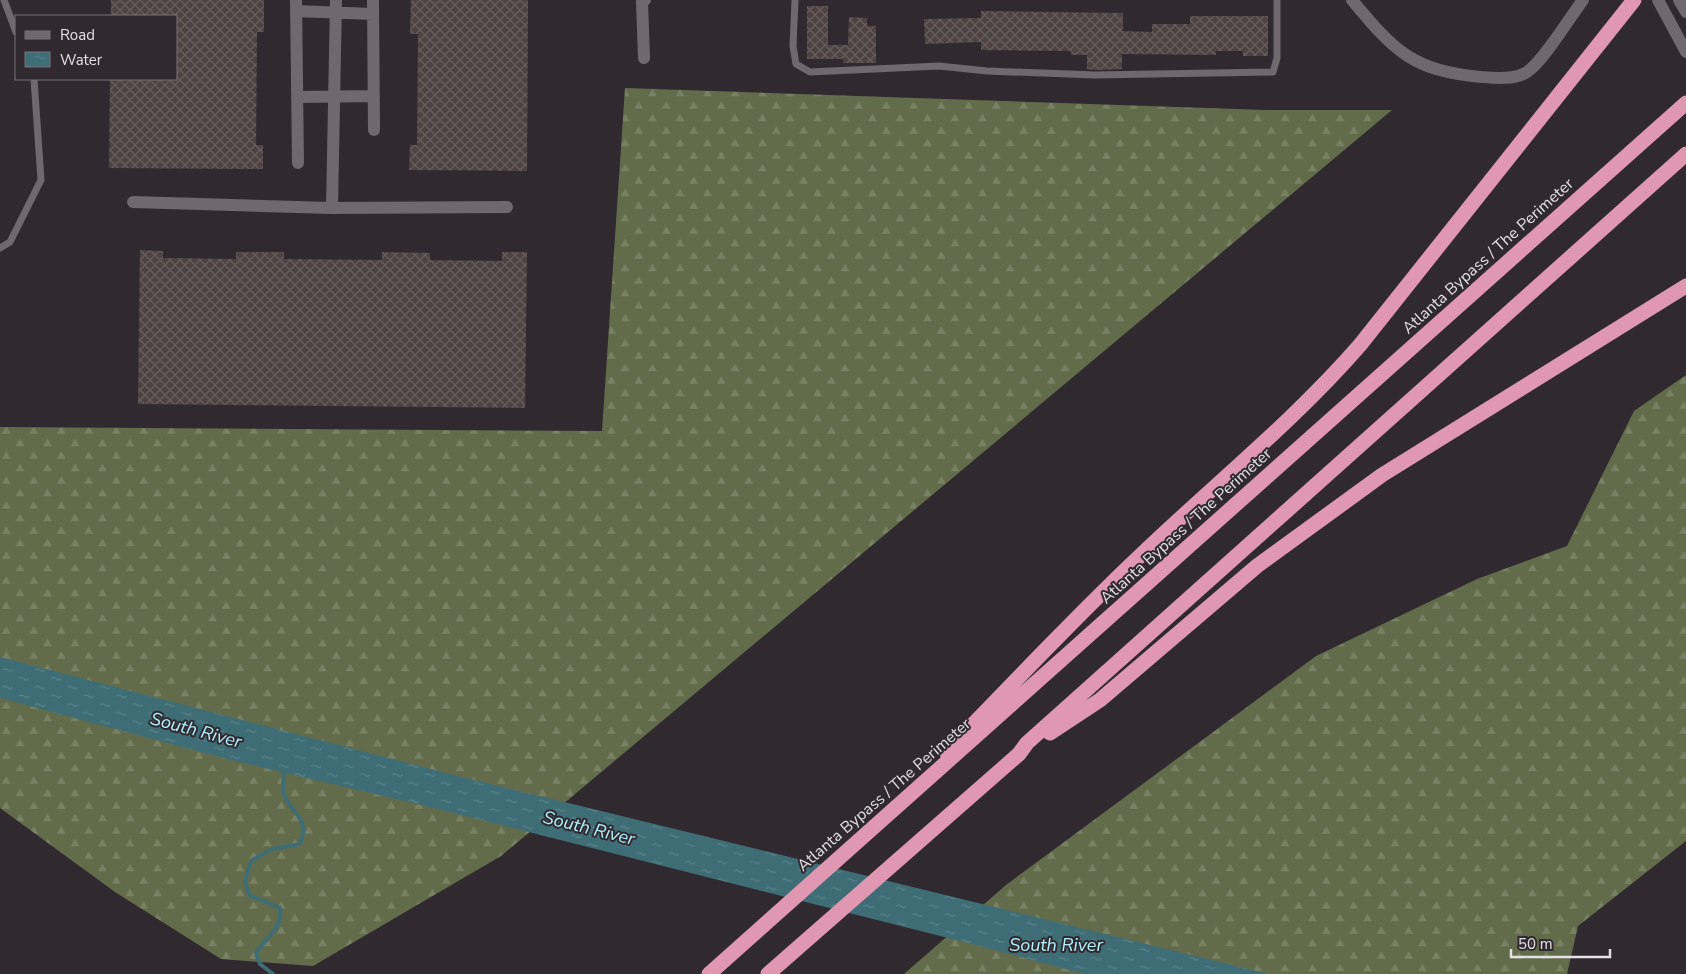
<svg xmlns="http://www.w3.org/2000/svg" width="1686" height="974" viewBox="0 0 1686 974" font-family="'Nunito Sans',sans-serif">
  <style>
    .forest { fill: url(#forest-firs) }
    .water { fill: url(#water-ripples) }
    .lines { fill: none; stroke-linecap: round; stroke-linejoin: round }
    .stream { stroke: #3f6d76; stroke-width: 4 }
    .building { fill: url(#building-cross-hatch) }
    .lane { stroke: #6f686f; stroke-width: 7 }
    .street { stroke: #6f686f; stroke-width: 12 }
    .secondary { stroke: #6f686f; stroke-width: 12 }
    .highway { stroke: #e098b2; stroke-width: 15 }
    .labels { text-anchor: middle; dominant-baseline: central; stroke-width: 4; stroke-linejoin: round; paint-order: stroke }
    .street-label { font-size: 16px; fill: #e4e0e4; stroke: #302a30 }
    .water-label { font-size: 18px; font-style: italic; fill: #b1f1fd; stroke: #302a30 }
  </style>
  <defs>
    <pattern id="forest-firs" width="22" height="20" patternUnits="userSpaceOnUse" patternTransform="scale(1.25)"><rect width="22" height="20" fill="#636c4a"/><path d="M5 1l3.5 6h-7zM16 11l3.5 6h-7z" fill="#798164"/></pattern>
    <pattern id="water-ripples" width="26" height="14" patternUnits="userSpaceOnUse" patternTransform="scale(1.25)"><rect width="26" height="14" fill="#3f6d76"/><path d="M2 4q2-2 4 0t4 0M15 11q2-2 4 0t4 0" fill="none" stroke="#5b8289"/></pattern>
    <pattern id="building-cross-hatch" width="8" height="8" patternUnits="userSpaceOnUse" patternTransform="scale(1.25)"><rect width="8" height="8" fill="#4d4342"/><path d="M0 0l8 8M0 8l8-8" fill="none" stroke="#665e5d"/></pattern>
  </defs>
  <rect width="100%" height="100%" fill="#302a30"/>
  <path class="forest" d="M625 88 1266 110H1392L501 856 313 966 221 959 115 892 0 808V427L602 431Z
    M1686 375V841L1578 926 1567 974H904L1006 885 1316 656 1477 579 1567 546 1634 411Z"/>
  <path class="water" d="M0 657 450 774 1269 974H1084L984 947 434 808 227 759 0 698Z"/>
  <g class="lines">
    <path class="stream" d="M273 974 260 964 256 953C266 937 283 929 280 908L249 895 245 881 251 861 272 849 300 844C310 818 293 815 285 797 281 789 284 777 284 769"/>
  </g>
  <path class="building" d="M111 0H264V32H257L256 145H263V169L109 168 110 79H176V16H111Z
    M411 0H528L527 171 409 170 410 145H417L418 34H410Z
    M807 6H828V45H848L849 17 867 18V26H876V63H843V59H807Z
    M981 11 1123 13V31L1152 32V24H1190V16H1268V56H1243V51H1216V55L1122 54V69L1095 70 1087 69V55H1071V51L981 50V42L925 44 924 19 981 18Z
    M140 250 163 251V258L236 259V252H284V259L382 260V252L430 253V260L502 261V252H527L525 408 138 404Z"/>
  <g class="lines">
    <path class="lane" d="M4 0 16 32
      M795 0 793 46 796 64 810 72 939 66 987 71 1095 75 1273 72 1277 58V0
      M0 248 10 242 41 180 34 79"/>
    <path class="street" d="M296 0 298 163
      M373 0 374 130
      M1352 0C1394 51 1413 71 1481 77 1494 78 1515 80 1527 72 1543 62 1570 17 1583 0
      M296 11 373 14
      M644 58 642 2 645 0
      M297 97 374 96
      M133 202 332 208 507 207
      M332 208 336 0"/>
    <path class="secondary" d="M1658 0 1686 52
      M1679 0 1686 12"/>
    <path class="highway" d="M1050 733 1100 700 1257 566 1382 475 1686 286
      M946 752C1011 686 1074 618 1141 555 1214 485 1293 422 1360 345L1634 0
      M709 974 1686 103
      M768 974 1019 754 1027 743 1686 154"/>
  </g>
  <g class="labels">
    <g class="street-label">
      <text transform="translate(1488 256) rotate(-42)">Atlanta Bypass / The Perimeter</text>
      <text transform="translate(1186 526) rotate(-42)">Atlanta Bypass / The Perimeter</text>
      <text transform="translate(884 795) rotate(-41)">Atlanta Bypass / The Perimeter</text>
    </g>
    <g class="water-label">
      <text transform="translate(196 730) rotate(15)">South River</text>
      <text transform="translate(589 828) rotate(14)">South River</text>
      <text x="1056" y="945">South River</text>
    </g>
  </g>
  <rect x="15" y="15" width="162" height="65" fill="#302a30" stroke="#787378"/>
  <rect x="25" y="31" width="25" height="8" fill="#6f686f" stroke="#787378"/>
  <text x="60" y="40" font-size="15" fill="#e4e0e4">Road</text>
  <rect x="25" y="52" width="25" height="15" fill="url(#water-ripples)" stroke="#787378"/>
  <text x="60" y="65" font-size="15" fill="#e4e0e4">Water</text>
  <path d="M1511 949v8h99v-8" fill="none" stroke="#e4e0e4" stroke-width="2.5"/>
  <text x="1518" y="949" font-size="15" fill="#e4e0e4" stroke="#302a30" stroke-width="4" paint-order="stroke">50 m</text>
</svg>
